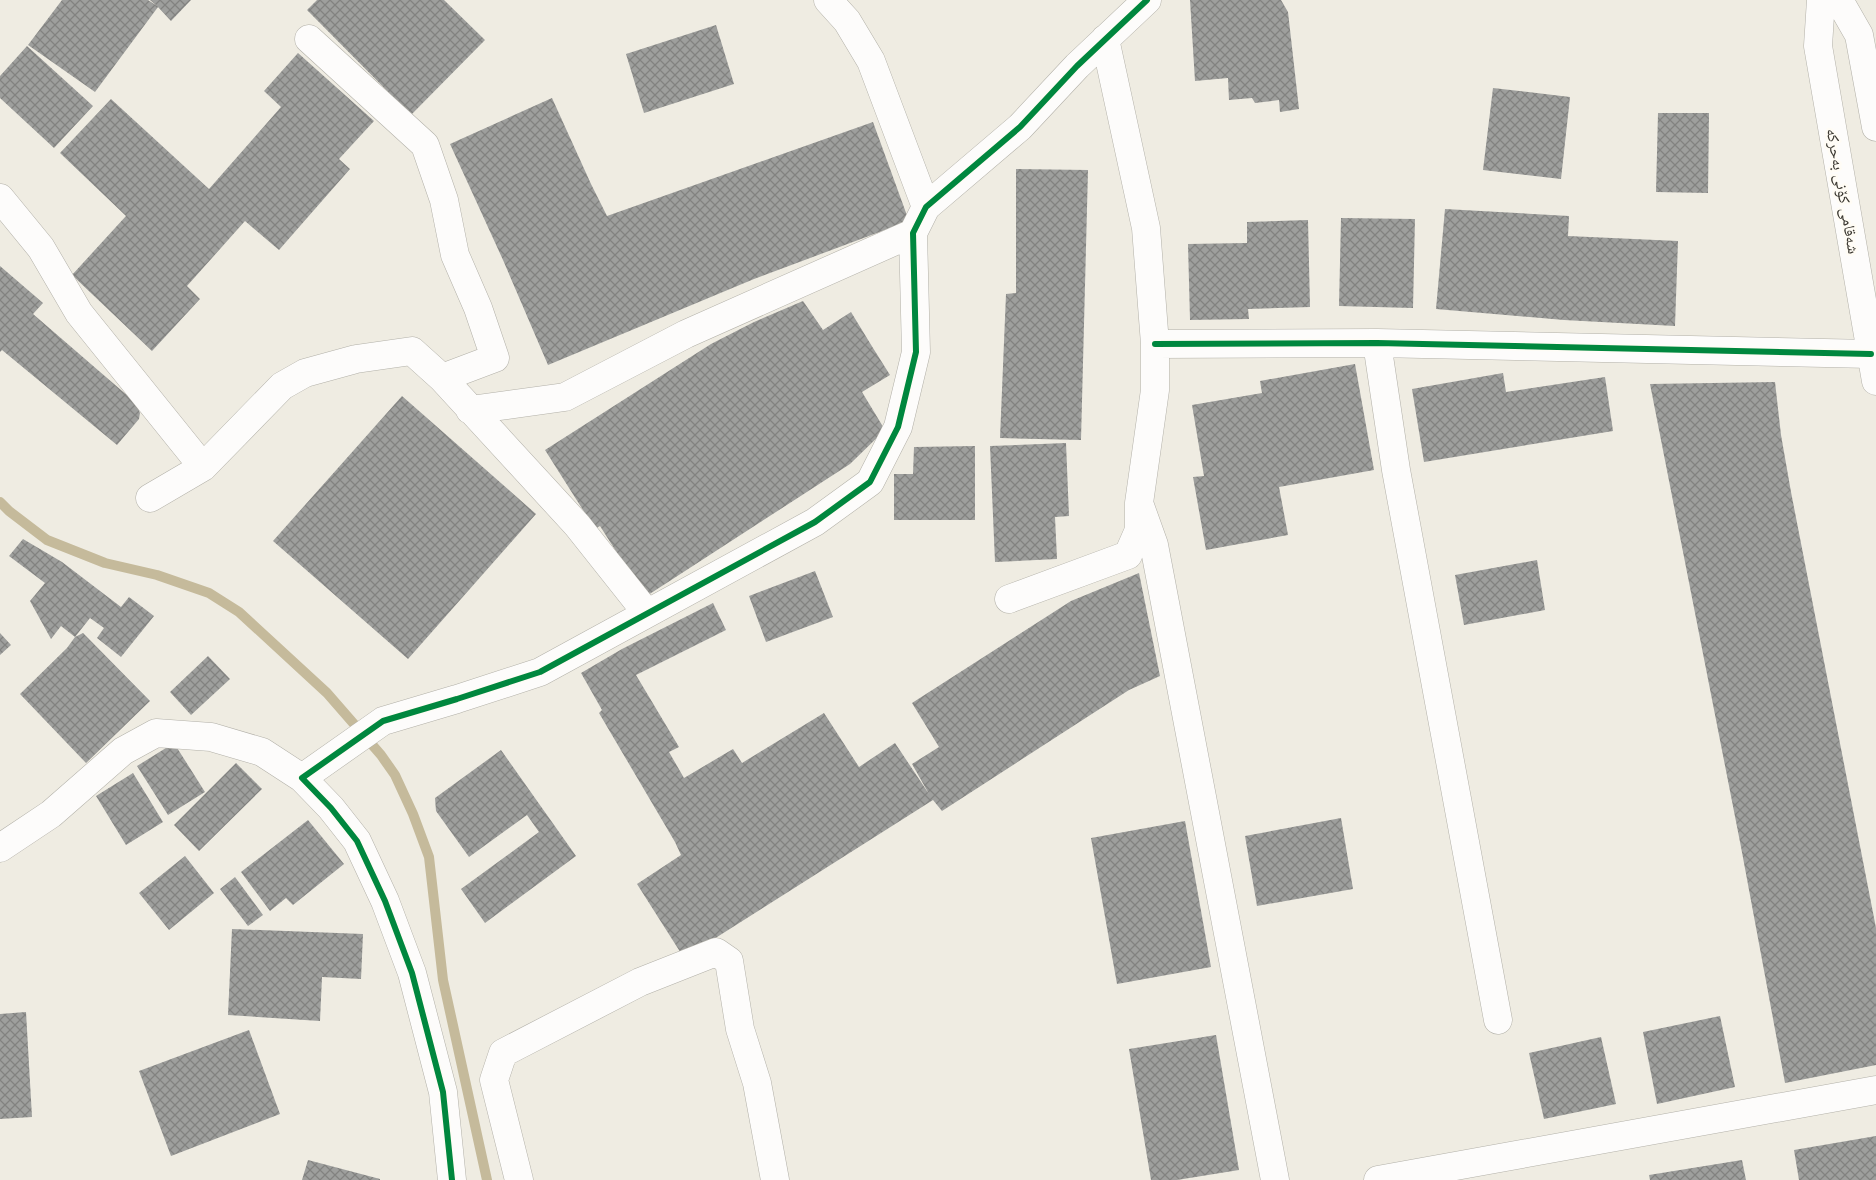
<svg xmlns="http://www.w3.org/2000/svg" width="1876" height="1180" viewBox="0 0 1876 1180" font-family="Poppins,'Noto Naskh Arabic',sans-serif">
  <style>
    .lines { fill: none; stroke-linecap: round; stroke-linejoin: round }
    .stream { stroke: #c5ba9b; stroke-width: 10 }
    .building { fill: url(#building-cross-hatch) }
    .street-casing { stroke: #b2b0a8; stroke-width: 29 }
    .secondary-casing { stroke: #b2b0a8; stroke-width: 29 }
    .street { stroke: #fdfcfb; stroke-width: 28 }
    .secondary { stroke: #fdfcfb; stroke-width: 28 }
    .cycleway-casing { stroke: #fffcf5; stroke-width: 9 }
    .cycleway { stroke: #00873e; stroke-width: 6 }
    .labels { text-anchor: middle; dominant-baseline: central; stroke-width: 5; stroke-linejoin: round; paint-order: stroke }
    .street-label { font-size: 16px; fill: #39362f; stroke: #fffcf5 }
  </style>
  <defs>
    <pattern id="building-cross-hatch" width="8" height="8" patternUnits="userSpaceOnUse" patternTransform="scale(1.25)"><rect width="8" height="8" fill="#9e9f9d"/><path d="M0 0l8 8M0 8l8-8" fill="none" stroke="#828280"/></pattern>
  </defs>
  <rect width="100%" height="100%" fill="#efece2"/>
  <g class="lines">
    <path class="stream" d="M0 502 9 511 47 540 105 563 157 575 209 593 239 612 327 693 381 755 395 775 413 814 429 857 443 980 487 1180"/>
  </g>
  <path class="building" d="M62 0H148L157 6 150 0H191L171 21 158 7 95 92 28 45Z
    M317 0H444L485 40 411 115 307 10Z
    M1190 0H1281L1288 12 1299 109 1280 112 1279 100 1255 103 1252 98 1229 100 1228 78 1195 81Z
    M716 25 734 84 644 113 626 54Z
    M27 46 93 106 54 148 0 98V76Z
    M298 53 374 121 339 159 350 169 279 250 245 221 187 286 200 299 152 351 72 275 126 216 60 153 111 99 209 189 281 107 264 91Z
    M1493 88 1570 97 1561 179 1483 170Z
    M552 98 591 184 607 216 873 122 909 221 754 279 548 365 503 260 450 144Z
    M1658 113H1709L1708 193 1656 192Z
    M1016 169 1088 170 1081 440 1000 438 1006 294 1016 293Z
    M1445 209 1569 216 1568 236 1678 241 1675 326 1564 320 1436 309Z
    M1341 218 1415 219 1413 308 1339 306Z
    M1308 220 1310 307 1248 309 1249 319 1190 320 1188 244 1247 243V222Z
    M0 266 43 303 33 314 136 403 140 413 139 419 117 445 2 350 0 352Z
    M803 301 823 330 851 312 873 348 890 375 862 392 885 430 850 464 645 597 600 526 595 529 545 450 711 344 754 322Z
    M1355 364 1374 470 1279 487 1288 535 1206 550 1193 477 1204 476 1192 405 1262 393 1260 381Z
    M1503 373 1506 392 1605 377 1613 431 1424 462 1412 389Z
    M1775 382 1781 435 1791 492 1876 928V1065L1785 1083 1741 847 1650 384Z
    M402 396 536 514 408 659 273 541Z
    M1066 443 1069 516 1055 517 1057 559 995 562 990 446Z
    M975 446V520H894V474H913L914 447Z
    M23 539 62 562 121 607 129 597 154 616 121 657 97 638 104 628 90 618 75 637 61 626 51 639 30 601 45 583 9 556Z
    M1537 560 1545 610 1464 625 1455 575Z
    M815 571 833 617 766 642 749 596Z
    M1139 573 1160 676 1129 690 942 811 933 800 684 958 637 884 681 855 675 842 599 713 602 710 581 673 622 649 713 603 726 630 636 675 679 747 669 752 684 778 733 749 742 763 824 713 859 767 895 743 929 794 912 764 939 747 912 703 1071 601Z
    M0 633 11 645 0 655Z
    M83 633 150 701 86 763 20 694 67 648 75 637Z
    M208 656 230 679 191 715 170 692Z
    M174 743 205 792 168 815 137 766Z
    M501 750 576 856 485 923 461 889 539 832 527 815 469 857 436 811 435 798Z
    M236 763 262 789 199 851 174 825Z
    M133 773 163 822 126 845 96 796Z
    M1341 818 1353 889 1257 906 1245 836Z
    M308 820 344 864 293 905 286 898 270 911 241 872Z
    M1185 821 1211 967 1117 984 1091 838Z
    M185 856 214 893 169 930 139 893Z
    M235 877 263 915 248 926 220 889Z
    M232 929 363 934 361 979 322 977 320 1021 228 1015Z
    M26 1012 32 1117 0 1119V1014Z
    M1720 1016 1735 1087 1657 1104 1643 1032Z
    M249 1030 280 1114 171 1156 139 1071Z
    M1216 1035 1239 1170 1177 1180H1151L1129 1049Z
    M1601 1037 1616 1104 1544 1119 1529 1053Z
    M1876 1136V1180H1799L1794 1150Z
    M308 1160 380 1179V1180H302Z
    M1742 1160 1746 1180H1650L1649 1175Z"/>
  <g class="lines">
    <defs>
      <path id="street" d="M828 0 847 21 871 61 926 207
        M309 39 425 145 444 200 455 255 478 308 495 358 442 378
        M0 198 41 248 79 313 203 467
        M1377 343 1396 470 1498 1020
        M1155 344 1377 343 1871 354
        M470 410 565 397 686 334 913 233
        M150 498 203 467 282 386 305 373 356 359 412 351 442 378 577 525 646 612
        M1139 503 1154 545 1275 1180
        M1009 599 1128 555 1139 530V503L1155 390V344L1146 228 1105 39
        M0 848 51 814 123 751 156 733 211 737 262 752 302 778
        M452 1180 443 1092 412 973 385 901 357 841 331 808 302 778 383 721 457 699 540 672 815 522 870 482 898 427 916 352 913 233 926 207 1020 127 1077 66 1147 0
        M519 1180 494 1080 503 1053 640 982 716 952 729 961 740 1029 757 1083 775 1180
        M1378 1180 1876 1090"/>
      <path id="secondary" d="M1821 0 1818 46 1876 381
        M1839 0 1859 35 1876 127"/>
    </defs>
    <use href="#street" class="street-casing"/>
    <use href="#secondary" class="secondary-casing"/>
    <use href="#street" class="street"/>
    <use href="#secondary" class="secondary"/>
    <defs>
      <path id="cycleway" d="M1155 344 1377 343 1871 354
        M452 1180 443 1092 412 973 385 901 357 841 331 808 302 778 383 721 457 699 540 672 815 522 870 482 898 427 916 352 913 233 926 207 1020 127 1077 66 1147 0"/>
    </defs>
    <use href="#cycleway" class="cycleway-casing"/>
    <use href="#cycleway" class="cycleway"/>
  </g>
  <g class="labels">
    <g class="street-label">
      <text transform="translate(1843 191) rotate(80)">شەقامی کۆنی بەحرکە</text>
    </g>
  </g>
</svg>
